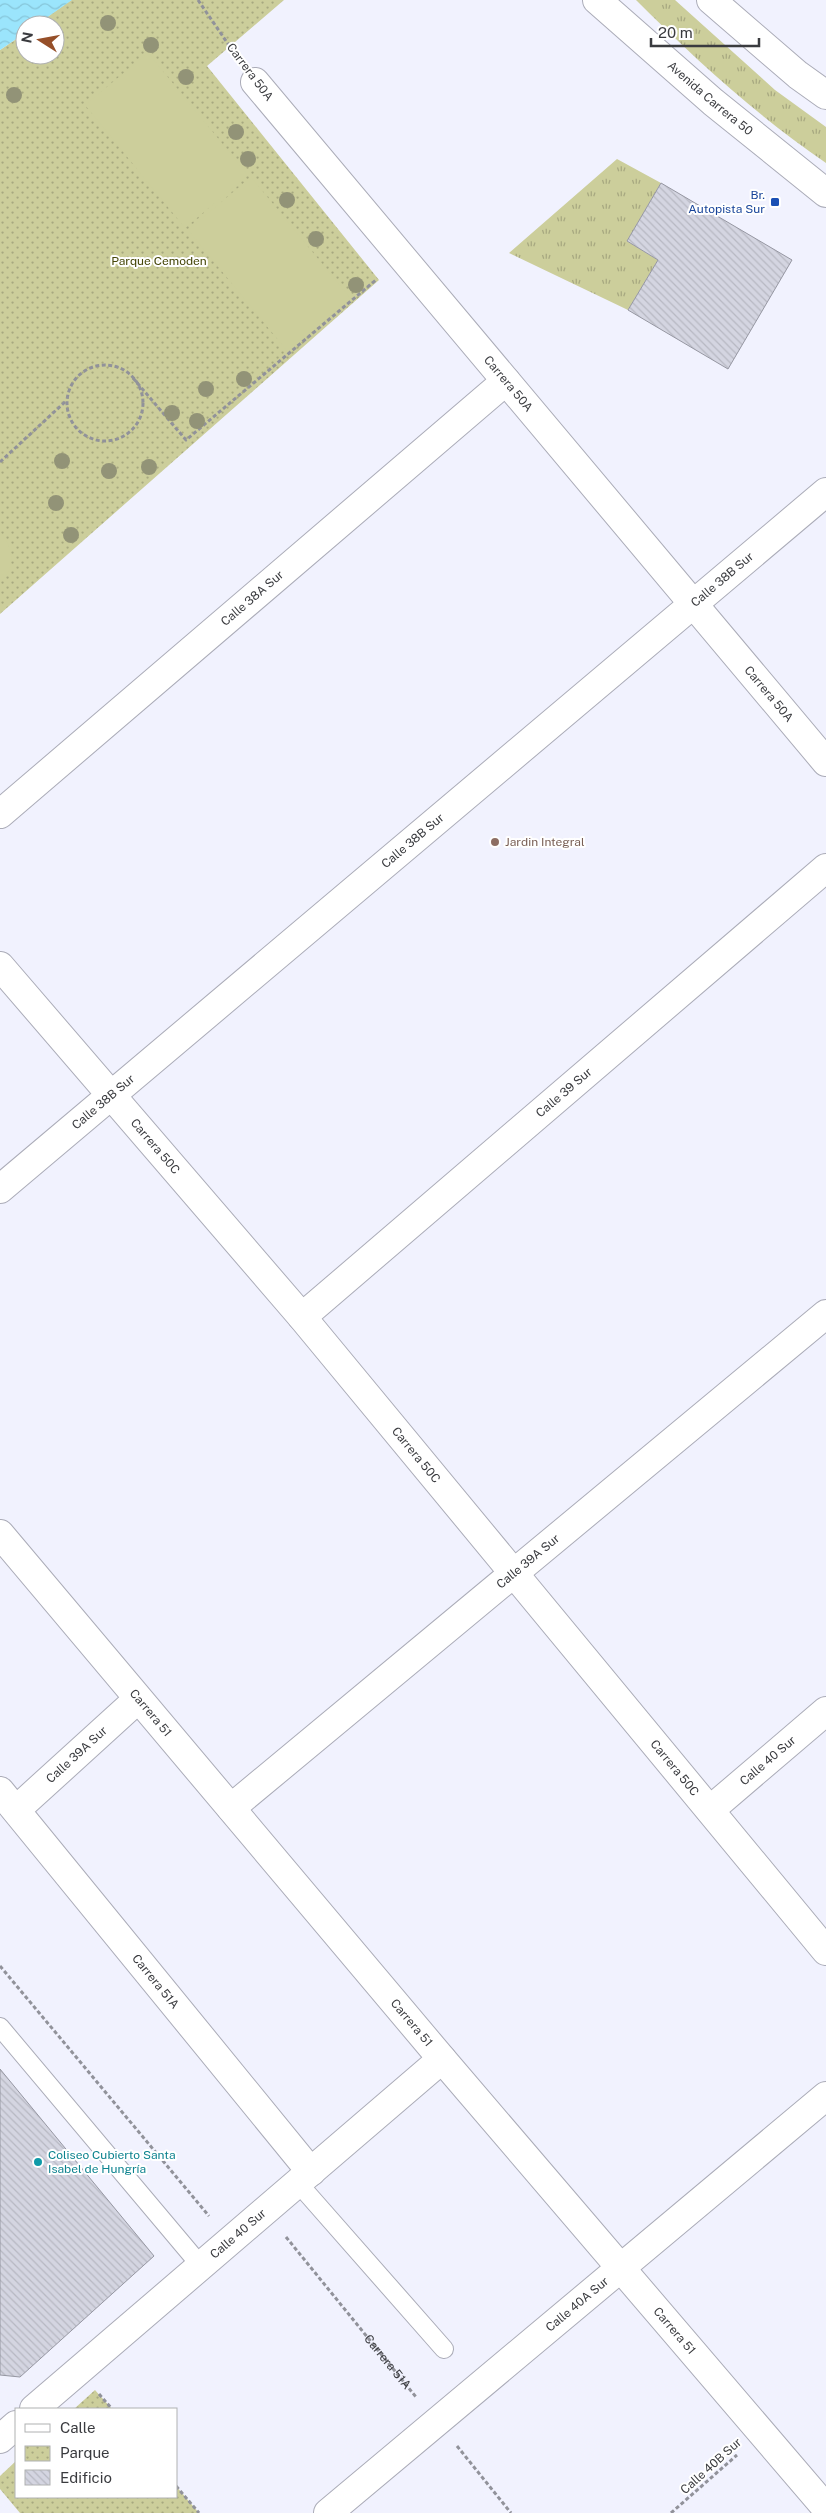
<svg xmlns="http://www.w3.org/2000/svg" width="826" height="2513" viewBox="0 0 826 2513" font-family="'Public Sans',sans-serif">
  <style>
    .grass { fill: url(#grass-tufts) }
    .park { fill: url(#park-dots) }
    .garden { fill: #ccce9b }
    .water { fill: url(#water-waves) }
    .building { fill: url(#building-back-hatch); stroke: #9697a2 }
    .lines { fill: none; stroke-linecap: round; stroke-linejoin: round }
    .lane-casing { stroke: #abacb8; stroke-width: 20 }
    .street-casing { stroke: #abacb8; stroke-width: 30 }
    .secondary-casing { stroke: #abacb8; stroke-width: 30 }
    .path { stroke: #91929a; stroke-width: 3; stroke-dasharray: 4 2.5; stroke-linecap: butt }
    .lane { stroke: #fff; stroke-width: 18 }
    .street { stroke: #fff; stroke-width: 28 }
    .secondary { stroke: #fff; stroke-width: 28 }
    .tree { fill: #929377 }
    .transit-dot { fill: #1a4fb4; stroke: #fff; stroke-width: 2 }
    .education-dot { fill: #8d6e63; stroke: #fff; stroke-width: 2 }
    .culture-dot { fill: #0f9aa8; stroke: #fff; stroke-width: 2 }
    .labels { text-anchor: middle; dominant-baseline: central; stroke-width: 4; stroke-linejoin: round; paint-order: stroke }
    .street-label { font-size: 12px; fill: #3a3b3f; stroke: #fff }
    .transit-label { font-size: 12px; fill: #164399; stroke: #fff; text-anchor: end }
    .park-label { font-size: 12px; fill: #454608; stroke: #fff }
    .education-label { font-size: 12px; fill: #785e54; stroke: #fff; text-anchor: start }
    .culture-label { font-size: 12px; fill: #0d838f; stroke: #fff; text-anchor: start }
  </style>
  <defs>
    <pattern id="grass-tufts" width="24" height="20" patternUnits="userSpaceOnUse" patternTransform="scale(1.25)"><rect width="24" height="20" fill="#ccce9b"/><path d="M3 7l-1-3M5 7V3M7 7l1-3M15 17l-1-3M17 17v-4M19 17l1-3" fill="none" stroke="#a7a880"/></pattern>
    <pattern id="park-dots" width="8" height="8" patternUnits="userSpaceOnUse" patternTransform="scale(1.25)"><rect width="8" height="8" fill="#ccce9b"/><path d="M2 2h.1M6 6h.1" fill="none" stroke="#a7a880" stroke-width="1.8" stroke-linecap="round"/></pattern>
    <pattern id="water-waves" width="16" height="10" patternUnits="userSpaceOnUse" patternTransform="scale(1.25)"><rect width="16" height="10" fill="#9be5fc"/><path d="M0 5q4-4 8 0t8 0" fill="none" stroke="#86c5d9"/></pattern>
    <pattern id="building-back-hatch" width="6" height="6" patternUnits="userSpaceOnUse" patternTransform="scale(1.25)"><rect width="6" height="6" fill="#d4d5e1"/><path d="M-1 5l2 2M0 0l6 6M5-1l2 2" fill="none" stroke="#b7b8c2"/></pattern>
  </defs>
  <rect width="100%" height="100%" fill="#f1f2fe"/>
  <path class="grass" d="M636 0H675L775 90 826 127V163C757 116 695 59 636 0Z
    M617 159 661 183 627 241 658 260 628 310 509 253Z"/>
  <path class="park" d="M71 0H284L207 66 379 280 0 614V50L25 33V55H55V25H36Z
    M95 2390 112 2409H74Z
    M16 2461V2497H176V2486L199 2513H20L0 2489V2476Z"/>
  <path class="garden" d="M148 53 248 175 185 228 85 105Z
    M251 177 351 299 288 352 188 230Z
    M0 532C13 547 17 568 0 582Z"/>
  <path class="water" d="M0 0H72L36 25H25V33L0 50Z"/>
  <path class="building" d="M661 183 792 260 728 369 628 310 658 260 627 241Z
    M0 2069 154 2256 20 2377 0 2375Z"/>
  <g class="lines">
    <defs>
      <path id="lane" d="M0 2027 201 2266
        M298 2183 444 2349"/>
      <g id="street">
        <path id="s2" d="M255 82 826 762"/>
        <path id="s3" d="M0 814 506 381"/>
        <path id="s4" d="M0 966 302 1317 826 1951"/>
        <path id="s5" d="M0 1189 826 492"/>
        <path id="s6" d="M302 1317 826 868"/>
        <path id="s7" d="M0 1791 311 2172"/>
        <path id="s8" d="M16 1810 138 1699"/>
        <path id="s9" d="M710 1810 826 1711"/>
        <path id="s10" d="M328 2513 826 2096"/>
      </g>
      <g id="secondary">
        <path id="s11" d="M597 0 713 102 826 193"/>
        <path d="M711 0 798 75 826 95"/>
        <path id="s12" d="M0 1534 442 2059 826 2508"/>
        <path id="s13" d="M231 1808 826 1314"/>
        <path id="s14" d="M34 2409 442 2059"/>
        <path d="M0 2439 16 2425"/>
      </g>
    </defs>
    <use href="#lane" class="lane-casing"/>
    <use href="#street" class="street-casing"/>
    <use href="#secondary" class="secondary-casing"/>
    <g class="path">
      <path d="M198 0 237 57"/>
      <circle cx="105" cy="403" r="38"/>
      <path d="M133 378 186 440 377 279"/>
      <path d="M0 462 66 401"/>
      <path d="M0 1966 209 2216"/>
      <path id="s1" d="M286 2237 416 2397"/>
      <path d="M99 2394 112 2409"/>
      <path d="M457 2446 511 2513"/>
      <path d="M176 2486 199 2513"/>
      <path d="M671 2513 737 2455"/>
    </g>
    <use href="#lane" class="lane"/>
    <use href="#street" class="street"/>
    <use href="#secondary" class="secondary"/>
  </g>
  <g class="tree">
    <circle cx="108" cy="23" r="8"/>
    <circle cx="151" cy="45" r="8"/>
    <circle cx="186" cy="77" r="8"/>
    <circle cx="14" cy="95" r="8"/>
    <circle cx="236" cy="132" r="8"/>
    <circle cx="248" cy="159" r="8"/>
    <circle cx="287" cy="200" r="8"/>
    <circle cx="316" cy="239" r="8"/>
    <circle cx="356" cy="285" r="8"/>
    <circle cx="244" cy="379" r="8"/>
    <circle cx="206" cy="389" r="8"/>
    <circle cx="172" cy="413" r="8"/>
    <circle cx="197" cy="421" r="8"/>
    <circle cx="62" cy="461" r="8"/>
    <circle cx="149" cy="467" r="8"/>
    <circle cx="109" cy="471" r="8"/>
    <circle cx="56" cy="503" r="8"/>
    <circle cx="71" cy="535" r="8"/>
  </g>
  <rect class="transit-dot" x="770" y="197" width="10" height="10" rx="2.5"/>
  <circle class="education-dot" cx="495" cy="842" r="5"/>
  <circle class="culture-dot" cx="38" cy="2162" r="5"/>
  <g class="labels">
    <g class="street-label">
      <text transform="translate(250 72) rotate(53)">Carrera 50A</text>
      <text stroke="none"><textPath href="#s11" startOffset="150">Avenida Carrera 50</textPath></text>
      <text stroke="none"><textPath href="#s2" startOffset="394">Carrera 50A</textPath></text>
      <text stroke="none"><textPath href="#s5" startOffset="945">Calle 38B Sur</textPath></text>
      <text stroke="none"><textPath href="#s3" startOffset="332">Calle 38A Sur</textPath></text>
      <text stroke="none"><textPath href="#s2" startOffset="799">Carrera 50A</textPath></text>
      <text stroke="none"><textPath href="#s5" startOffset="540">Calle 38B Sur</textPath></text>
      <text stroke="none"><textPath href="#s6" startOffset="345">Calle 39 Sur</textPath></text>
      <text stroke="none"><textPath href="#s5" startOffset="135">Calle 38B Sur</textPath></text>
      <text stroke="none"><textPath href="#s4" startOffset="238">Carrera 50C</textPath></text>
      <text stroke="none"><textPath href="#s4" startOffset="642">Carrera 50C</textPath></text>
      <text stroke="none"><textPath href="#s13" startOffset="386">Calle 39A Sur</textPath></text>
      <text stroke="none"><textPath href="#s12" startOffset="234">Carrera 51</textPath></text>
      <text stroke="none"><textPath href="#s8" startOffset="82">Calle 39A Sur</textPath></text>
      <text stroke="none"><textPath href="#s9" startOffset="76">Calle 40 Sur</textPath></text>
      <text stroke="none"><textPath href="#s4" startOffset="1048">Carrera 50C</textPath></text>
      <text stroke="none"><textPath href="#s7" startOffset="246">Carrera 51A</textPath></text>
      <text stroke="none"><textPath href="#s12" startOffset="639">Carrera 51</textPath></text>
      <text stroke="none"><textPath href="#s14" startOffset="269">Calle 40 Sur</textPath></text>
      <text stroke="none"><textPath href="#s10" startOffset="325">Calle 40A Sur</textPath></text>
      <text stroke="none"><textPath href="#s12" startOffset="1044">Carrera 51</textPath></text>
      <text stroke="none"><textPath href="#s1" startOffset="161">Carrera 51A</textPath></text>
      <text transform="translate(711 2466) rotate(-42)">Calle 40B Sur</text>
    </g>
    <g class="transit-label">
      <text x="765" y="195">Br.<tspan x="765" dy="14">Autopista Sur</tspan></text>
    </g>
    <g class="park-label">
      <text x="159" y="261">Parque Cemoden</text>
    </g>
    <g class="education-label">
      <text x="505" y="842">Jardin Integral</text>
    </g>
    <g class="culture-label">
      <text x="48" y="2155">Coliseo Cubierto Santa<tspan x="48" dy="14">Isabel de Hungría</tspan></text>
    </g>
  </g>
  <rect x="15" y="2408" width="162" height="90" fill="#ffffff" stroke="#b0b1b2"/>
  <rect x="25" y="2424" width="25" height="8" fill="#ffffff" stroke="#b0b1b2"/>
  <text x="60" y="2433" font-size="15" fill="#3a3b3f">Calle</text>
  <rect x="25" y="2446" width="25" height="15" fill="url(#park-dots)" stroke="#b0b1b2"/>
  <text x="60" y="2458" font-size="15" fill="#3a3b3f">Parque</text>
  <rect x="25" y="2470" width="25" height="15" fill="url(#building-back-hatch)" stroke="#b0b1b2"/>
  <text x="60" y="2483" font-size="15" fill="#3a3b3f">Edificio</text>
  <g transform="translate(40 40) rotate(281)"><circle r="24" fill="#ffffff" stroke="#b0b1b2"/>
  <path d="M0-4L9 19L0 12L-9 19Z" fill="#964f29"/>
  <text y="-8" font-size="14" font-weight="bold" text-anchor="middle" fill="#3a3b3f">N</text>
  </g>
  <path d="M651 38v8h108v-8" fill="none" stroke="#3a3b3f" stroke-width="2.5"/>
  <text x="658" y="38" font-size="15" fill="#3a3b3f" stroke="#ffffff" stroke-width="4" paint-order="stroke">20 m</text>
</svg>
